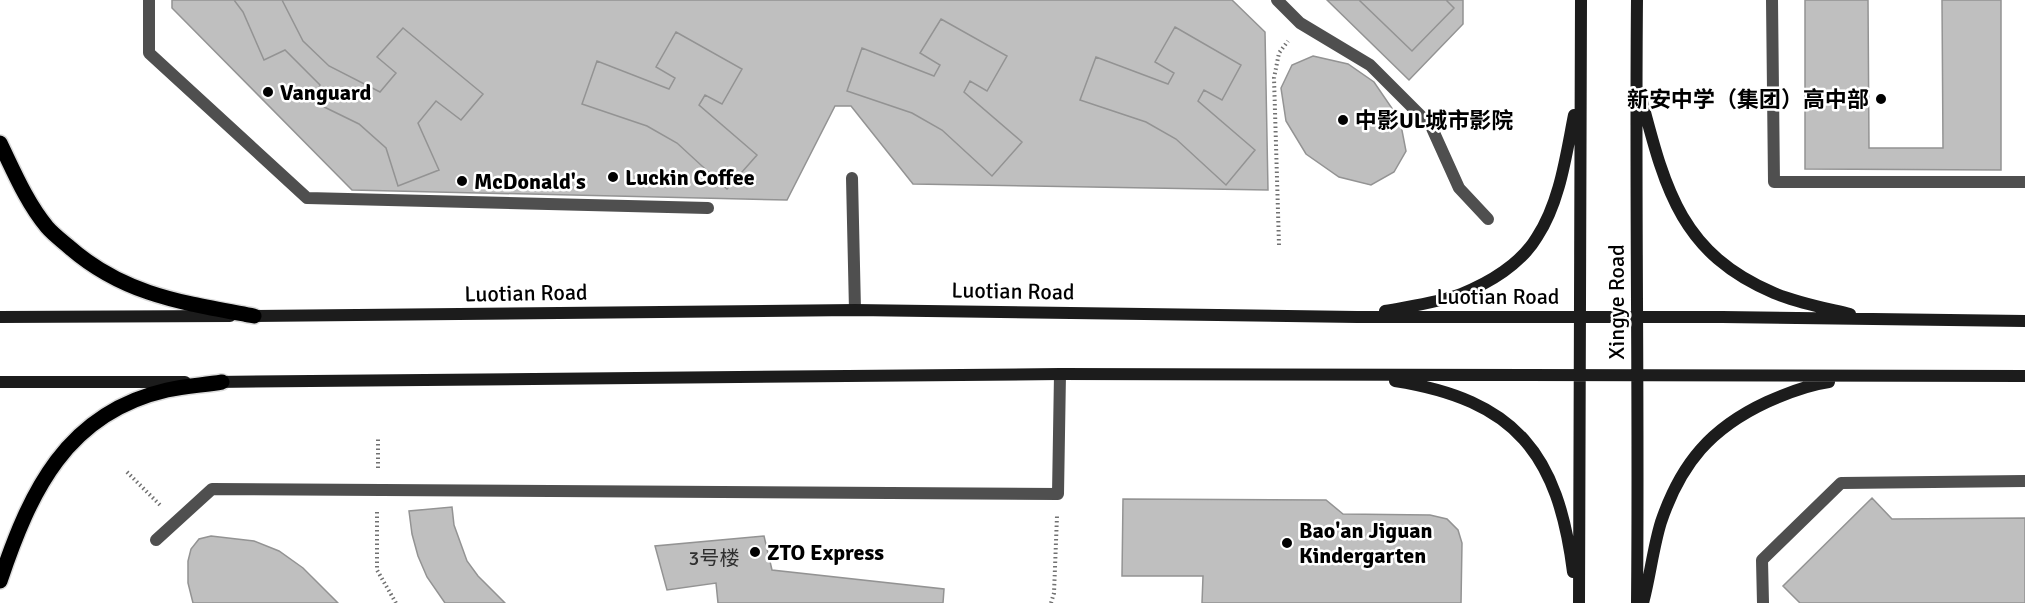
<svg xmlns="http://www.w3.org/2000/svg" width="2025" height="603" viewBox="0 0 2025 603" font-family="Signika,'Noto Sans SC',sans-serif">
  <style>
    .building { fill: #bfbfbf; stroke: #939393; stroke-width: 1.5 }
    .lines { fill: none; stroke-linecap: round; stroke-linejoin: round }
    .primary-casing { stroke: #dbdbdb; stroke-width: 18 }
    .path { stroke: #717171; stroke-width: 4; stroke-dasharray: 1.5 3; stroke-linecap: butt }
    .lane { stroke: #4f4f4f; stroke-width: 12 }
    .street { stroke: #4f4f4f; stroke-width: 12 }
    .secondary { stroke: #1c1c1c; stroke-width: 12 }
    .primary { stroke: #000; stroke-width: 15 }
    .poi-dot { fill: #000; stroke: #fff; stroke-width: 2 }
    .labels { text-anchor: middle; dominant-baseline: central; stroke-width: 5; stroke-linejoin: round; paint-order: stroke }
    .number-label { font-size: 20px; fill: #303030 }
    .poi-label { font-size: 22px; font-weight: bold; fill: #000; stroke: #fff; text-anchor: start }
    .street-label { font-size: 22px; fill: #000; stroke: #fff }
  </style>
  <rect width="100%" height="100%" fill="#fff"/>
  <path class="building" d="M172 0H1232L1265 32 1268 190 913 184 851 106H835L787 200 352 190 172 8Z
    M234 0H282L303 41 329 66 380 92 396 73 377 57 403 28 483 94 461 120 436 101 418 123 439 170 398 186 386 148 359 124 314 102 320 85 285 50 264 60 243 12Z
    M1327 0H1463V24L1409 80Z
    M1359 0H1446L1454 8 1412 51Z
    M1805 0H1868L1869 148H1943L1942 0H2001V170L1805 169Z
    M941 19 1007 56 987 91 970 81 964 92 1022 142 992 176 942 130 912 113 847 91 862 48 934 76 940 65 920 53Z
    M1175 27 1241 65 1222 100 1204 90 1198 101 1255 150 1226 185 1176 139 1146 122 1080 100 1096 57 1168 84 1174 73 1155 62Z
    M676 32 742 69 722 104 705 95 699 105 757 155 727 189 677 143 647 126 582 104 597 61 669 89 675 78 656 67Z
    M1313 56 1348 64 1374 82 1400 120 1406 151 1394 172 1371 185 1339 177 1306 154 1286 121 1281 88 1292 65Z
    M1872 498 1892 519 2025 518V603H1800L1783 586Z
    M1123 499 1326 500 1343 514 1430 515 1447 519 1458 530 1462 543 1461 603H1202L1203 576H1122Z
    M452 507 454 525 467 561 478 576 505 603H445L427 577 418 556 412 534 409 511Z
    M211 536 254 541 279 551 303 568 338 603H193L188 583V561L191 549 199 539Z
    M764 536 772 570 944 589 943 603H718L716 583 667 590 655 546Z"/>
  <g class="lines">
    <defs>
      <path id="primary" d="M0 143C14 172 27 203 47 227 53 234 61 240 68 246 123 295 184 303 254 316
        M0 581C30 492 66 413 167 390 185 386 204 385 222 382"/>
    </defs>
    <use href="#primary" class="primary-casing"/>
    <path class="path" d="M1279 245 1274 78 1279 53 1288 41
      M378 468V439
      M127 472 161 506
      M377 512V570L396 603
      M1051 603 1054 593 1057 516"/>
    <path class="lane" d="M149 0V53L307 198 708 208
      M1772 0 1774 182H2025
      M852 178 855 310
      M156 540 212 489 1058 494 1060 374
      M1763 603 1762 560 1841 483 2025 481"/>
    <path class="street" d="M1277 0 1300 23 1370 65 1431 126 1459 188 1488 219"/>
    <path class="secondary" d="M1641 97C1665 188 1680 253 1774 293 1798 303 1825 308 1850 314
      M1385 311C1410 306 1437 303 1461 294 1489 283 1521 264 1537 237 1560 202 1566 155 1574 115
      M247 316 855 310 1357 317H1722L2025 321
      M0 317 230 316
      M1395 381C1516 400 1558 454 1573 572
      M0 382H185
      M214 382 1060 374 2025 376
      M1579 603 1581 0
      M1637 603C1639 402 1635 201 1637 0
      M1643 603C1650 577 1653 548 1661 522 1681 463 1711 428 1767 402 1787 393 1807 385 1829 382"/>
    <use href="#primary" class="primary"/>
  </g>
  <g class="poi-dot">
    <circle cx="268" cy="92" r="6"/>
    <circle cx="1881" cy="99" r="6"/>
    <circle cx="1343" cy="120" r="6"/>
    <circle cx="613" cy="177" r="6"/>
    <circle cx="462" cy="181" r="6"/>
    <circle cx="1287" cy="543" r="6"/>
    <circle cx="755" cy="552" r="6"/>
  </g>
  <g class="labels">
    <g class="number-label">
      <text x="714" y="558">3号楼</text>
    </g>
    <g class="poi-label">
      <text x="280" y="92">Vanguard</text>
      <text x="1869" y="99" text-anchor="end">新安中学（集团）高中部</text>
      <text x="1355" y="120">中影UL城市影院</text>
      <text x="625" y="177">Luckin Coffee</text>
      <text x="474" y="181">McDonald's</text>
      <text x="1299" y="530">Bao'an Jiguan<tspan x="1299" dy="25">Kindergarten</tspan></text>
      <text x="767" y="552">ZTO Express</text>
    </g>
    <g class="street-label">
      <text transform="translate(1013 291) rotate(1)">Luotian Road</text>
      <text transform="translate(526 293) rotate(-1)">Luotian Road</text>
      <text x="1498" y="296">Luotian Road</text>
      <text transform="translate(1616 302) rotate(-90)">Xingye Road</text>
    </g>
  </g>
</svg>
